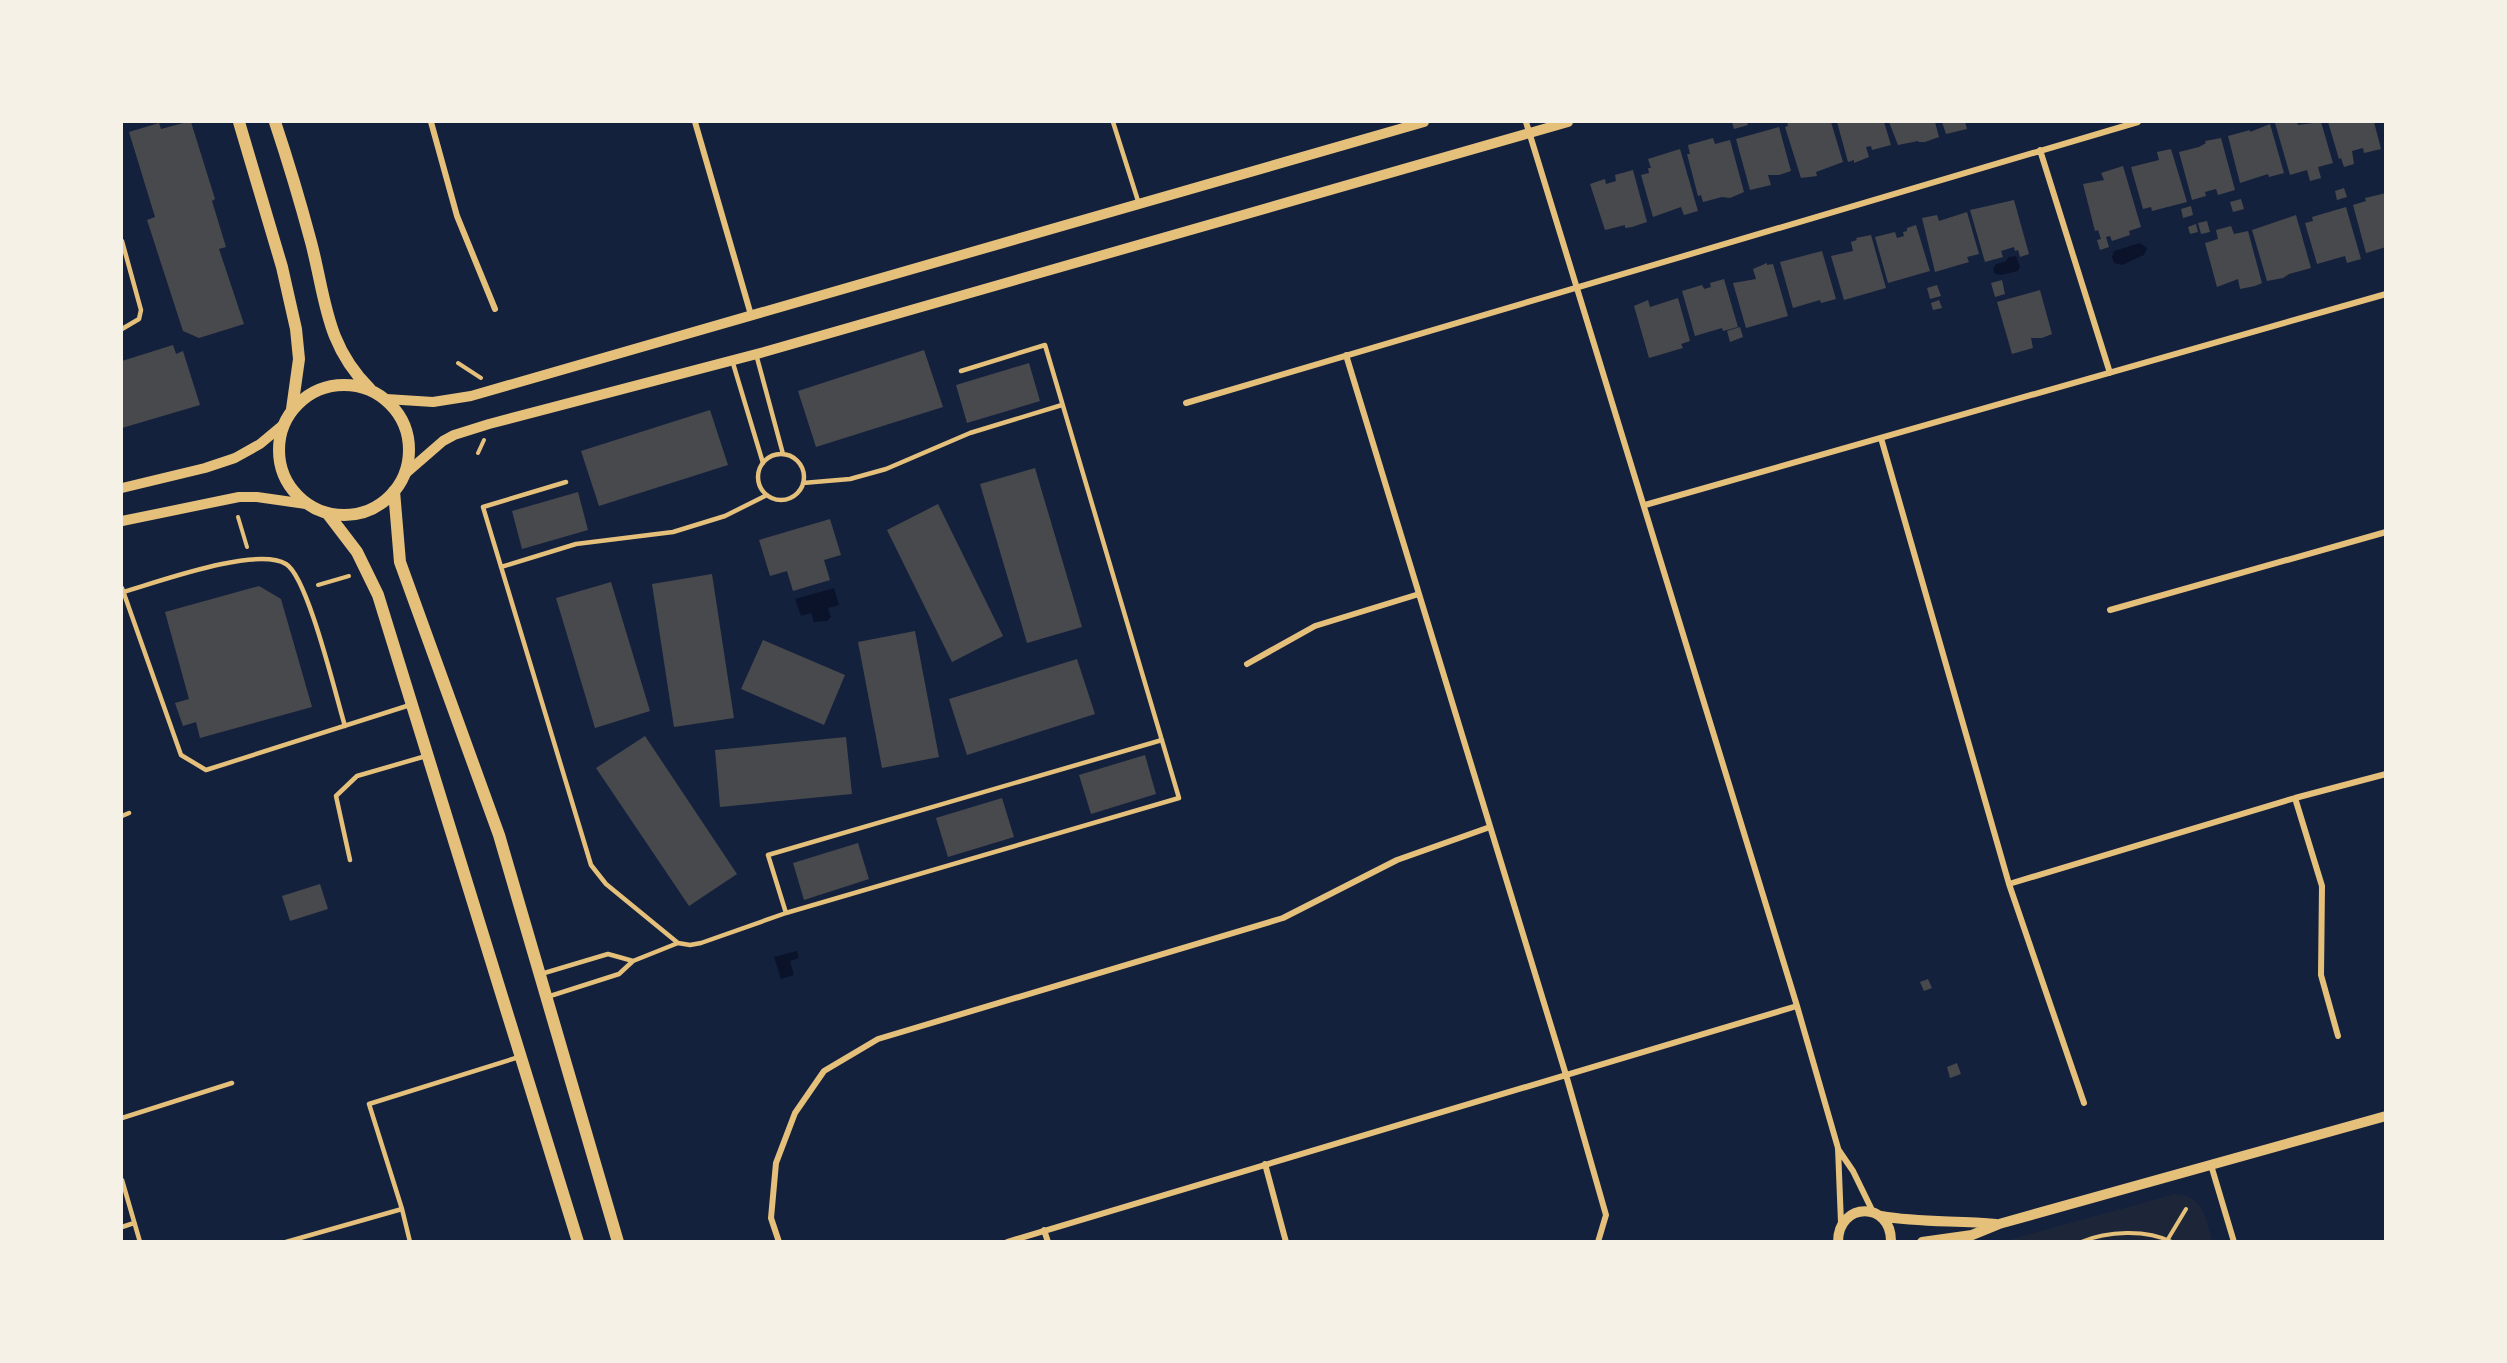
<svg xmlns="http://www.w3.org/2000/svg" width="2507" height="1363" viewBox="0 0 2507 1363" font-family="Mulish,sans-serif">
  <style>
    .green { fill: #1d2539 }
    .water { fill: #0b132b }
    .building { fill: #48494c }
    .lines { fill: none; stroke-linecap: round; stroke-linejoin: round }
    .path { stroke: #e5c07b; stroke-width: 4 }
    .service { stroke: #e5c07b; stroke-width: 4.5 }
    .minor { stroke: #e5c07b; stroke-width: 6 }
    .tertiary { stroke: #e5c07b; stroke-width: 10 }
    .secondary { stroke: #e5c07b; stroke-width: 12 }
  </style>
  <rect width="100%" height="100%" fill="#14213d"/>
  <path class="green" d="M2175 1194C2203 1195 2206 1218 2212 1241L2001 1242Z"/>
  <path class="water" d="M2140 243 2147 248 2144 255 2122 265 2114 263 2112 257 2114 251Z
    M2016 256 2020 267 2018 271 2001 275 1995 274 1993 269 1996 264 2005 262 2009 257Z
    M834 588 839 605 828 608 831 617 827 621 814 622 811 613 801 616 795 599Z
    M797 951 799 958 790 961 794 975 781 979 774 957Z"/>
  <path class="building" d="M187 122H191L215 199 212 201 226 247 219 249 244 324 199 338 183 331 147 220 155 217 129 132 159 123 161 129Z
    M1732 122H1747L1748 125 1734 129Z
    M1787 122H1831L1843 162 1816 172 1817 176 1801 178 1785 127 1788 126Z
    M1837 122H1884L1891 145 1872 150 1871 146 1866 147 1869 157 1854 163V160L1848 162Z
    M1889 122H1935L1939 137 1925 142H1919L1918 141 1898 145Z
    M1942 122H1965L1967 129 1946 134Z
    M2279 122H2297L2298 125 2321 122 2333 163 2318 167 2321 178 2310 181 2307 170 2290 175 2275 123Z
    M2328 122H2374L2381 149 2364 153 2363 148 2352 151 2354 164 2344 167 2341 158 2339 159Z
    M2270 124 2284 173 2269 177 2268 174 2240 183 2228 136 2250 130V132Z
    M1779 127 1791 171 1779 175H1768L1771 185 1750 190 1736 139Z
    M1713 138 1715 144 1730 140 1744 192 1730 198 1722 197 1703 202 1701 195 1698 196 1687 154H1690L1688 145Z
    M2221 138 2235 190 2218 195 2216 189 2205 192 2206 196 2192 200 2179 152 2199 147 2206 143 2205 141Z
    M1680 149 1698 211 1684 215 1681 207 1653 217 1641 175 1649 173 1648 168H1651L1648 159Z
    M2171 149 2187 202 2152 211 2151 207 2143 209 2131 167 2159 160 2157 152Z
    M2123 166 2141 227 2129 231 2130 235 2112 241 2110 236 2106 237 2109 247 2100 250 2097 240 2101 239 2098 230 2095 231 2083 184 2104 180 2101 173Z
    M1633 170 1647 222 1632 227 1625 228V225L1605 230 1590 184 1605 179 1606 184 1616 181 1615 175Z
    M2344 188 2347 197 2337 200 2335 191Z
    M2386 193V247L2366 253 2353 205 2366 201 2365 198Z
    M2241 199 2244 209 2233 212 2230 202Z
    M2014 200 2029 254 2020 257 2018 250 2015 251 2014 247 2001 251 2003 257 1985 262 1970 210Z
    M2191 206 2193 215 2183 218 2181 209Z
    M2346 207 2361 259 2347 263 2345 256 2317 264 2305 223 2313 221 2312 217Z
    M1967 212 1979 254 1967 257 1969 262 1935 272 1922 218 1937 215 1939 221Z
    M2296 215 2311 268 2289 274 2283 278 2267 281 2252 230Z
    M2207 221 2210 232 2201 234 2198 223Z
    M2196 224 2198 232 2190 234 2188 227Z
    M1916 225 1930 271 1888 283 1875 237 1895 232 1897 238 1904 236 1903 232 1907 231V228Z
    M2231 226 2234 234 2248 231 2262 283 2255 286 2240 289 2238 279 2217 287 2205 243 2218 239 2216 230Z
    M1871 235 1886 288 1844 300 1831 256 1853 251 1851 242 1857 240 1856 238Z
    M1822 251 1836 299 1821 303 1820 300 1793 308 1780 262Z
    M1767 263V265L1773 264 1788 316 1746 328 1733 283 1756 279 1753 269Z
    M1724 279 1738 327 1723 331 1722 328 1695 336 1682 291 1702 285 1704 289 1711 287 1710 283Z
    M2002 280 2005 294 1995 297 1991 283Z
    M1937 285 1941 296 1930 299 1927 288Z
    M2040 290 2052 334 2042 338H2031L2033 348 2012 354 1997 302Z
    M1678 298 1690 341 1681 344 1683 348 1649 358 1634 306 1648 300 1650 307Z
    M1939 300 1942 308 1933 310 1931 303Z
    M1740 327 1743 337 1730 342 1727 331Z
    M173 345 176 354 183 351 200 405 122 428V361Z
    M924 350 943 407 816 447 798 391Z
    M1029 363 1040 401 967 423 956 385Z
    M710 410 728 465 599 506 581 451Z
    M1035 468 1082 627 1027 643 980 484Z
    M578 492 588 530 522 549 512 511Z
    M938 504 1003 636 952 662 887 530Z
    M830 519 841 555 824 560 830 580 793 591 787 571 770 576 759 540Z
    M712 574 734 718 674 727 652 584Z
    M611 582 650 711 595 728 556 598Z
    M259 586 281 599 312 707 200 738 196 722 183 726 175 703 189 699 165 612Z
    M915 631 939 757 882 768 858 642Z
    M763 640 845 675 824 725 741 689Z
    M1077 659 1095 714 967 755 949 699Z
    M645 736 737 874 689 906 596 768Z
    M846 737 852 794 720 807 715 750Z
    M1145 755 1156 794 1091 814 1079 775Z
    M1002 798 1014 837 948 857 936 818Z
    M858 843 869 879 804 900 793 863Z
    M320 884 328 909 290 921 282 896Z
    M1928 979 1932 988 1924 991 1920 982Z
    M1957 1063 1961 1074 1950 1078 1947 1067Z"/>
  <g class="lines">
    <path class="path" d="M458 363 481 378
      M478 453 484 440
      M238 517 247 547
      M318 585 349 576
      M2168 1239 2186 1209
      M2081 1242C2107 1231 2146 1229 2172 1242"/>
    <path class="service" d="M1113 122 1139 204
      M122 241 141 310 139 319 122 329
      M756 354 783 454
      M732 360 763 463
      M758 477a23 23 0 1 1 46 0a23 23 0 1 1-46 0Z
      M566 482 483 507 591 865 606 884 678 943
      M803 483 850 479 886 469 970 433 1062 405
      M501 567 576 544 673 532 725 516 767 495
      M122 588 181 755 206 770 410 705
      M123 592C158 582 256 546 286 564 308 577 336 697 345 726
      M122 816 129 813
      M350 860 336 796 357 776 426 756
      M786 913 768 855 1162 740
      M541 974 608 954 633 961
      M547 997 619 974 633 961 678 943 690 945 701 943 786 913 1179 798 1045 345 961 371
      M122 1118 232 1083
      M122 1180 140 1242
      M402 1209 369 1104 519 1057
      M122 1227 134 1223
      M286 1242 402 1209 410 1242"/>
    <path class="minor" d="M431 122 457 216 495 309
      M695 122 751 315
      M1526 122 1797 1006 1838 1148 1841 1223
      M2040 150 2110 373
      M1346 355 1566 1075 1606 1215 1598 1242
      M1186 403 2138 122
      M1881 438 2009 884 2084 1103
      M1645 505 2386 294
      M2110 610 2386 532
      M1247 664 1315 626 1419 594
      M2295 798 2322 886 2321 975 2338 1036
      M2009 884 2295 798 2386 774
      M1838 1149 1853 1171 1873 1212
      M1265 1164 1286 1242
      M2211 1165 2234 1242
      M1044 1230 1048 1242
      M779 1242 771 1218 776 1163 795 1113 824 1071 878 1039 1283 918 1397 860 1490 827
      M1007 1242 1797 1006"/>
    <path class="tertiary" d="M386 399 433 402 471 396 1424 122
      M405 474 443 441 454 435 489 424 764 352 1568 122
      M122 488 205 468 235 458 260 444 284 424
      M122 521 239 497H257L306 504
      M1881 1216C1920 1223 1957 1220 1996 1224
      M1838 1242C1838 1201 1892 1201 1891 1242
      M1922 1242 1972 1235 1999 1224 2386 1116"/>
    <path class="secondary" d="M239 122 282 267 296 329 299 359 292 409
      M275 122C288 161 300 201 311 242 326 299 325 344 370 389
      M279 450a65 65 0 1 1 130 0a65 65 0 1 1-130 0Z
      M394 491 400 562 499 835 618 1242
      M328 514 357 552 378 595 578 1242"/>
  </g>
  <rect width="2507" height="1363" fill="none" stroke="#f6f1e7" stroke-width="246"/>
</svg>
